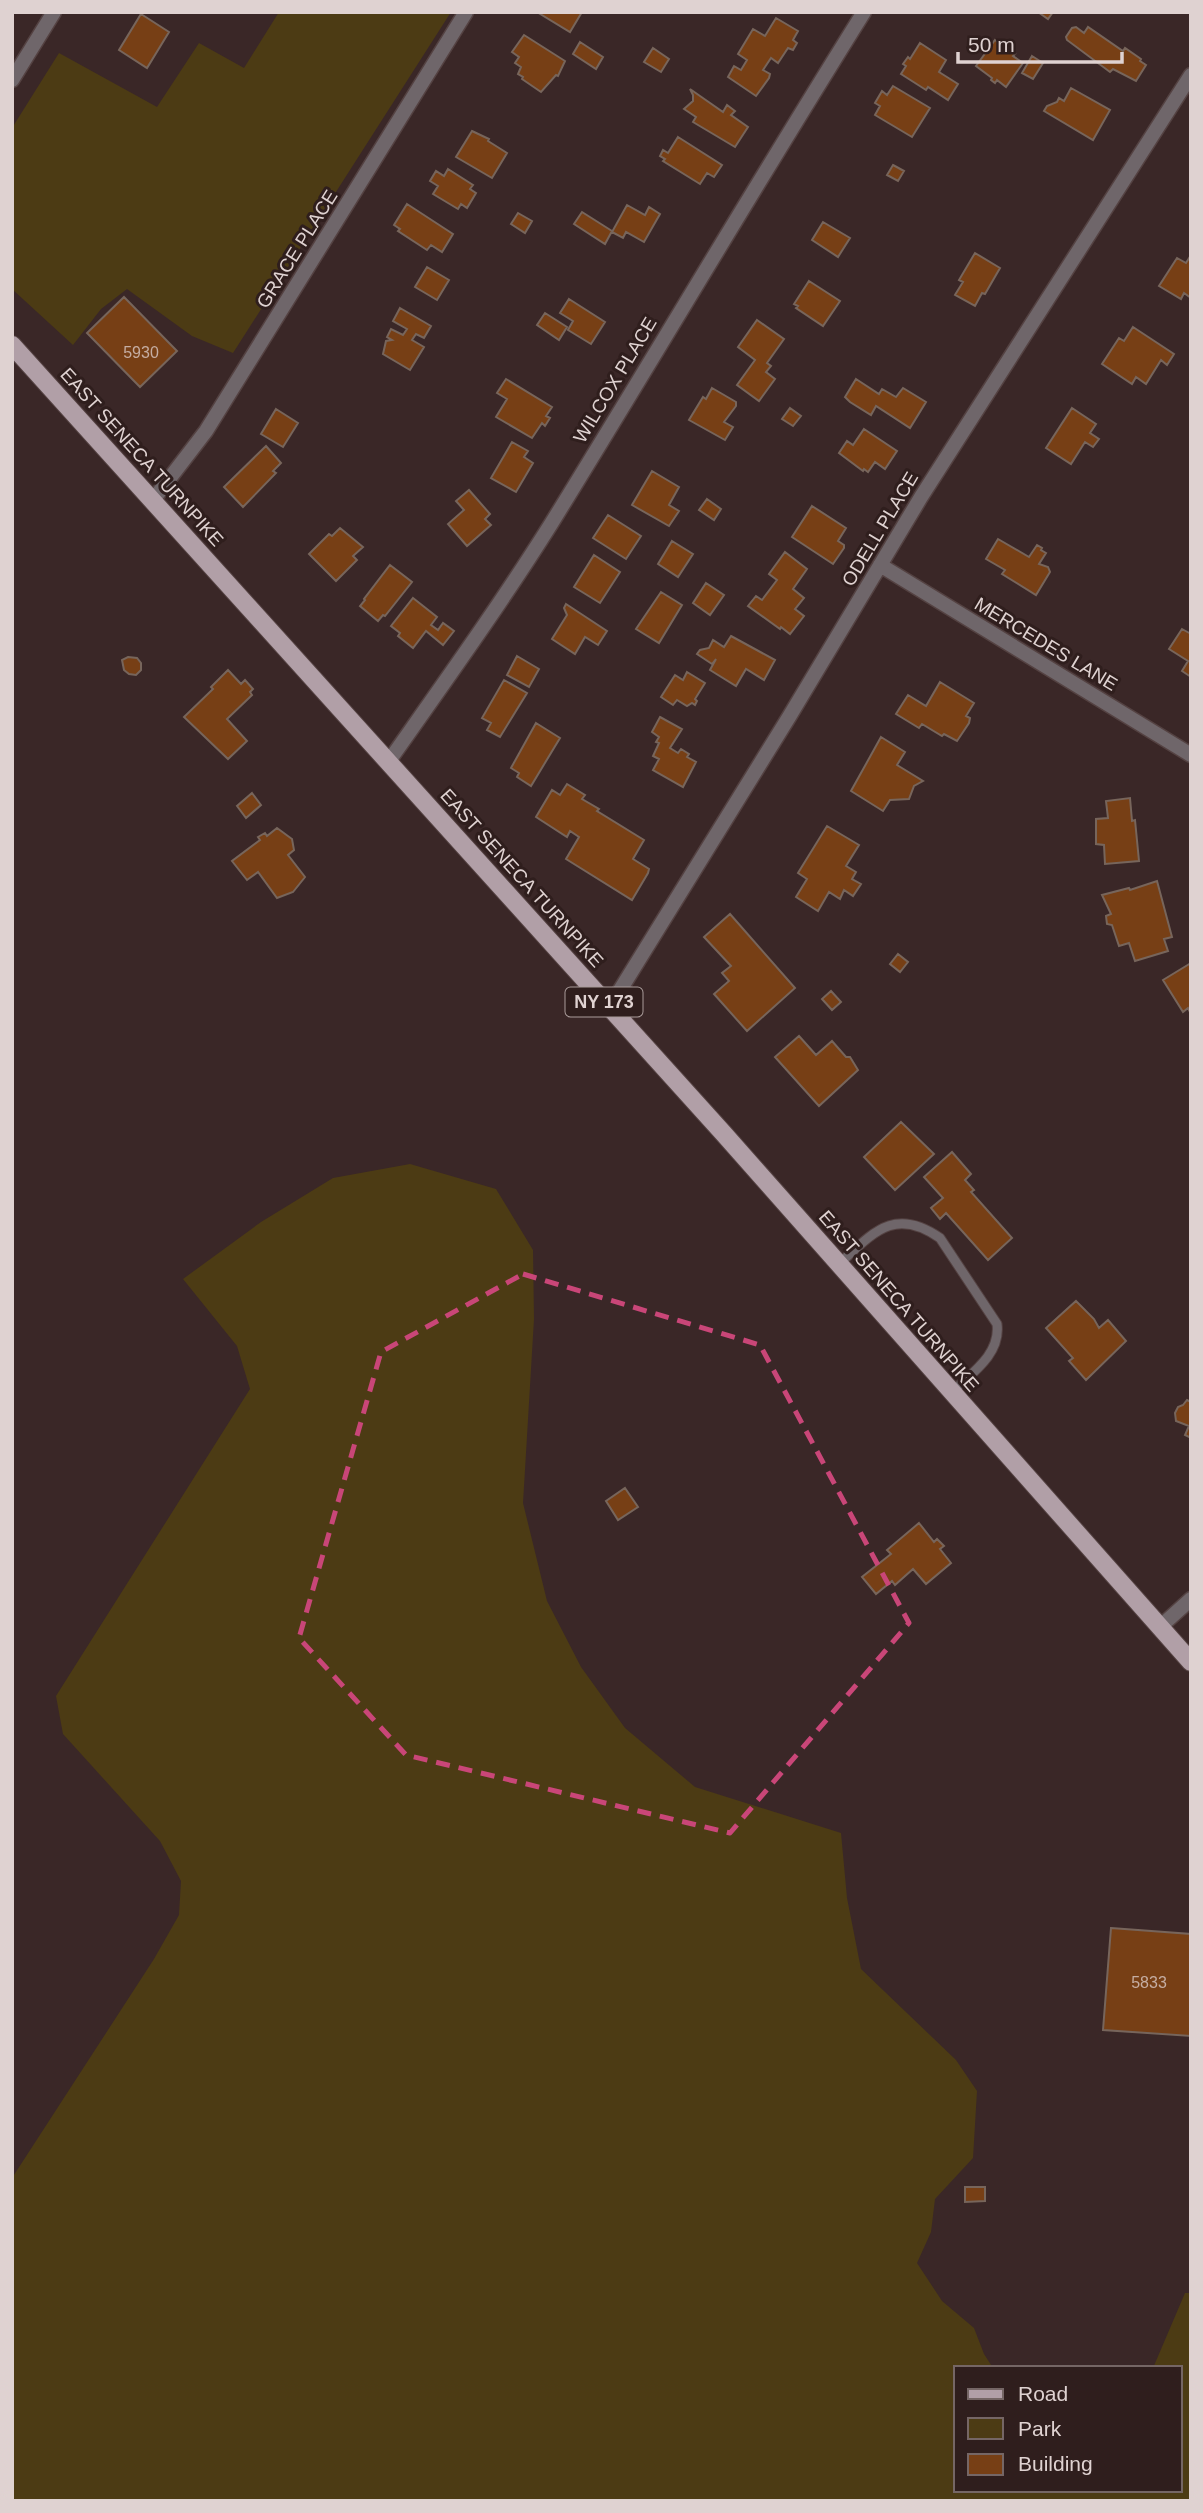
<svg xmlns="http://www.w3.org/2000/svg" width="1203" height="2513" viewBox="0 0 1203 2513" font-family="Arial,sans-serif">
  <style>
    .green { fill: #4c3b14 }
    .building { fill: #773f15; stroke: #77655b; stroke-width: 2 }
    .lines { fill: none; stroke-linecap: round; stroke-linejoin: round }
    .lane-casing { stroke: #544242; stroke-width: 11 }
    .street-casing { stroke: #544242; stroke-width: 17 }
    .primary-casing { stroke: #544242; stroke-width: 20 }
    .lane { stroke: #6f666a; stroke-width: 9 }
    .street { stroke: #6f666a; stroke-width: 14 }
    .primary { stroke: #b19fa7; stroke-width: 18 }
    .marked { fill: none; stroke: #c94678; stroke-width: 5; stroke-dasharray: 14 9; stroke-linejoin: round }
    .labels { text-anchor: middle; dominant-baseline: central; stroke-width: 6; stroke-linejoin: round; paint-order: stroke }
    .number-label { font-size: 16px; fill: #c5ada2 }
    .shield { fill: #2f1e1d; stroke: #aa9c9b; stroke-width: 2 }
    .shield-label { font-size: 18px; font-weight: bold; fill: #dfd2d1 }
    .street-label { font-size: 19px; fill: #dfd2d1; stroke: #2f1e1d }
  </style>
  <rect width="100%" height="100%" fill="#3a2727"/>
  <path class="green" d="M279 12H451L233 353 192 336 127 289 101 309 73 345 12 289V128L59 53 157 107 199 43 244 68Z
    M410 1164 496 1189 533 1250 534 1319 523 1503 547 1601 581 1667 625 1728 695 1787 841 1833 847 1898 861 1969 956 2060 977 2091 973 2158 935 2199 931 2232 917 2263 942 2301 974 2328 984 2354 993 2368H956V2490H1180V2368H1153L1185 2293H1191V2501H12V2178L154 1959 179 1915 181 1881 160 1841 63 1734 56 1696 250 1389 237 1346 183 1279 261 1222 333 1178Z"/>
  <path class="building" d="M537 12H582L570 32Z
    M1038 12H1053L1048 19Z
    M141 14 169 32 147 68 119 50Z
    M776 18 798 31 793 40 797 43 793 50 788 48 778 63 771 58 763 70 770 74 769 78 756 96 728 77 734 66 741 70 747 60 738 54 753 29 765 36Z
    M1076 27 1084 33 1088 27 1123 51 1125 48 1141 59 1140 61 1146 65 1136 81 1113 69 1110 72 1067 40 1066 37 1072 28Z
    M524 35 565 61 558 76 556 75 541 92 522 79 523 77 518 74 521 67 515 63 519 57 512 52Z
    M995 40 1015 54 1013 56 1023 63 1006 87 997 80 995 83 991 80 992 78 976 66Z
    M580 42 603 57 596 69 573 54Z
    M920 43 946 60 939 72 958 84 948 100 928 87 926 90 901 74 906 66 903 64 908 57 910 59Z
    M653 48 669 59 661 72 644 62Z
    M1032 56 1043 63 1033 79 1022 73Z
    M893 86 930 108 912 137 875 115 880 106 875 103 882 91 887 95Z
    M1071 88 1110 110 1093 140 1044 111 1047 106 1057 102 1059 98 1064 101Z
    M690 89 723 112 727 105 735 111 731 115 748 127 735 147 693 122 696 117 684 109 693 101V95Z
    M472 131 489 139 488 141 507 153 492 178 456 157Z
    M678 137 722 165 714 177 707 173 700 184 663 161 665 159 660 156 663 150 668 153Z
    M893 165 904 171 898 181 887 175Z
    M448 169 473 185 470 189 476 193 467 208 461 204 458 209 433 194 438 186 430 181 436 171 444 176Z
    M407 204 453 234 442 252 431 245 427 250 398 231 400 229 394 225Z
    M627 205 645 215 649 207 660 214 644 242 626 232 623 238 612 232Z
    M582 212 612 231 605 244 574 224Z
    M518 213 532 221 525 233 511 224Z
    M823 222 850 238 838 257 812 240Z
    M975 253 1000 268 985 294 982 293 975 306 955 295 963 282 959 280Z
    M1191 255V298L1184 293 1181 299 1159 286 1177 258 1186 263Z
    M427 267 449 280 437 300 415 287Z
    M809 281 840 301 823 326 796 308 798 306 794 304Z
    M124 297 177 351 140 387 87 333Z
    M569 299 605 322 591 344 568 330 573 321 560 313Z
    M400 308 431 326 424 338 416 334 412 340 424 347 410 370 383 354 386 341 392 340 387 337 391 329 403 335 407 329 393 321Z
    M545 313 567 327 559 340 537 325Z
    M757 320 784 339 767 363 771 366 766 372 775 379 759 401 737 385 755 360 738 347Z
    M1133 327 1174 354 1167 365 1161 360 1146 384 1136 377 1132 384 1102 364 1119 338 1124 341Z
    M506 379 552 407 546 416 550 418 545 426 542 423 532 438 496 417 507 399 497 393Z
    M856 379 879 394 882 389 896 397 903 388 926 402 910 428 876 406 871 415 850 402 845 397Z
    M712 388 736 402V406L724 422 733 427 725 440 689 420 703 397 706 399Z
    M790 408 801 416 793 426 782 419Z
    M1072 408 1096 424 1090 433 1099 439 1093 447 1085 442 1071 464 1046 448Z
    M276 409 298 423 283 447 261 434Z
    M864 429 897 451 885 469 875 462 868 472 864 469 863 471 839 453 847 441 853 445Z
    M512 442 528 451 524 457 533 463 516 492 491 478Z
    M266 446 281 463 273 471 276 473 243 507 224 487Z
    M652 471 679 487 669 505 679 511 669 526 632 505Z
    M469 490 490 514 485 519 491 525 467 546 448 524 464 510 456 501Z
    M707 499 721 509 714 520 699 510Z
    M812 506 846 528 838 541 844 545V548L833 564 792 537Z
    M608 515 641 536 626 559 593 538Z
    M340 528 363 547 353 556 357 560 336 581 309 554 329 534 332 536Z
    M998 539 1029 557 1037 545 1042 548 1041 550 1046 553 1039 564 1048 567 1050 572 1036 595 1002 574 1005 570 986 559Z
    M672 541 693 554 678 577 658 564Z
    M785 552 807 569 793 589 804 598 795 609 804 616 790 634 781 627 780 629 748 606 756 596 762 600 777 580 769 574Z
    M594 555 620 572 600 603 574 587Z
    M390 565 412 582 385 616 383 615 378 621 360 606 365 600 364 599Z
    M706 583 724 595 710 615 693 603Z
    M661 592 682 605 659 643 636 629Z
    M413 598 437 617 431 625 438 630 443 623 454 631 443 645 426 631 413 648 398 636 400 633 391 626Z
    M566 604 607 631 598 645 585 637 575 654 552 639 567 615 564 608Z
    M1182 629 1191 634V677L1182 671 1188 661 1169 649Z
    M731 636 775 660 764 680 746 669 736 686 710 670 716 659 712 664 697 654 700 650 709 648 713 640 724 647Z
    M517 656 539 669 529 687 507 675Z
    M128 657 137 658 141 663V670L136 675 129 674 124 670 122 660Z
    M228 670 241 684 245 680 253 689 250 692 252 695 227 719 247 741 228 759 184 717 213 689 211 687Z
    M687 672 705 683 695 699 697 701 695 705 692 703 687 706 677 700 673 705 661 697 675 675 683 680Z
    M504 680 527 693 500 737 487 730 491 723 482 718Z
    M940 682 974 703 966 716 970 718 969 723 957 741 944 734 942 736 922 724 919 728 896 714 908 695 926 706Z
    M660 717 682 729 670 748 678 753 681 749 689 754 687 757 696 762 683 787 653 770 659 759 653 756 659 743 656 742 659 737 652 732Z
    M536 723 560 738 531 786 517 777 519 773 511 768Z
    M881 737 905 752 897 765 923 781 914 786 909 799 890 800 883 811 851 791Z
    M567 784 585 795 582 799 599 809 597 811 644 840 633 859 649 869 648 873 632 900 566 859 579 837 570 831 567 837 536 817 552 790 560 795Z
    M252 793 261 805 246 818 237 806Z
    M1130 798 1132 821 1135 820 1139 861 1105 864 1104 845 1096 844V819L1108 818 1106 801Z
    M827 826 859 845 846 866 856 872 852 879 861 884 853 896 844 890 840 899 829 892 818 911 796 897 807 879 798 873Z
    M277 828 292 839 294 850 288 855 305 877 293 892 277 898 258 872 247 880 232 861 260 840 258 837 265 833 267 836Z
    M1157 881 1172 937 1164 939 1168 951 1135 961 1129 943 1119 946 1112 925 1107 924 1106 916 1111 914 1102 895 1129 888 1130 890Z
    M730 914 795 988 747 1031 714 994 729 981 722 973 731 966 704 937Z
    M898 954 908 962 900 972 890 964Z
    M1191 963V1014L1188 1008 1183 1012 1163 980Z
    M831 991 841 1002 832 1010 822 999Z
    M799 1036 816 1055 832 1041 846 1057H850L858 1070 819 1106 775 1057Z
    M901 1122 934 1154 895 1190 864 1157Z
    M952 1152 971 1174 965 1180 974 1190 971 1192 1012 1238 988 1260 946 1213 940 1219 931 1208 943 1198 924 1177Z
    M1076 1301 1094 1319 1099 1328 1108 1320 1126 1341 1086 1380 1069 1361 1073 1358 1046 1328Z
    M1187 1400 1191 1402V1438L1185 1435 1189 1426 1176 1421 1175 1413 1178 1407 1183 1405Z
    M625 1488 638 1507 618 1520 606 1501Z
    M919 1523 934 1542 937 1539 944 1546 940 1549 951 1563 926 1584 913 1569 895 1585 892 1581 876 1594 862 1577 891 1554 887 1550Z
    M1111 1928 1191 1934V2036L1103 2030Z
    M965 2187H985V2201L965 2202Z"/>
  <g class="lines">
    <defs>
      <path id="lane" d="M839 1264C873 1233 894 1206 940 1238L997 1324C1001 1354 972 1373 952 1392"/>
      <path id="street" d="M12 80 54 12
        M153 500 206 431 466 12
        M880 565 1191 755
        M389 761C444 683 500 605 551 524 656 354 758 181 864 12
        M609 1008 789 717 921 497 1191 75
        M1160 1627 1191 1599"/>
      <path id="primary" d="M12 345 724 1134 1191 1662"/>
    </defs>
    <use href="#lane" class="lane-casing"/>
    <use href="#street" class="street-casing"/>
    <use href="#primary" class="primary-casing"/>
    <use href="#lane" class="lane"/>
    <use href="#street" class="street"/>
    <use href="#primary" class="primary"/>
  </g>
  <path class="marked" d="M523 1274 760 1345 909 1623 730 1833 406 1755 299 1638 381 1352Z"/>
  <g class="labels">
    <g class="number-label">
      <text x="141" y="352">5930</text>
      <text x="1149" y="1982">5833</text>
    </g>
    <rect class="shield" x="565.5" y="987.5" width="77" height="29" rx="5"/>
    <g class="shield-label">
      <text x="604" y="1002">NY 173</text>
    </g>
    <g class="street-label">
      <text transform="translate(297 249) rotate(-58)">GRACE PLACE</text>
      <text transform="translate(615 380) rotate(-59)">WILCOX PLACE</text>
      <text transform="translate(142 457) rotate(48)">EAST SENECA TURNPIKE</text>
      <text transform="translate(880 529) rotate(-59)">ODELL PLACE</text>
      <text transform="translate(1046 644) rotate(31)">MERCEDES LANE</text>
      <text transform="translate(522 878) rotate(48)">EAST SENECA TURNPIKE</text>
      <text transform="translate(899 1301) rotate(49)">EAST SENECA TURNPIKE</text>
    </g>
  </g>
  <rect width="1203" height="2513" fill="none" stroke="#dfd2d1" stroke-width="28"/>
  <rect x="954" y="2366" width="228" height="126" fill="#2f1e1d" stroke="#756665" stroke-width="2"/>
  <rect x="968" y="2389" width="35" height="10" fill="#b19fa7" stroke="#756665" stroke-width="2"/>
  <text x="1018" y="2401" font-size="21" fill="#dfd2d1">Road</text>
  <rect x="968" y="2418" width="35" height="21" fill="#4c3b14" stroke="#756665" stroke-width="2"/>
  <text x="1018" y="2436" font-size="21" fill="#dfd2d1">Park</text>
  <rect x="968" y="2454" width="35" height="21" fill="#773f15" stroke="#756665" stroke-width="2"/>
  <text x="1018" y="2471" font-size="21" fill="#dfd2d1">Building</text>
  <path d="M958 52v10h164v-10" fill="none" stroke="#dfd2d1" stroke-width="3.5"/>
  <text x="968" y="52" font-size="21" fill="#dfd2d1" stroke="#2f1e1d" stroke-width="5" paint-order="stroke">50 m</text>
</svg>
